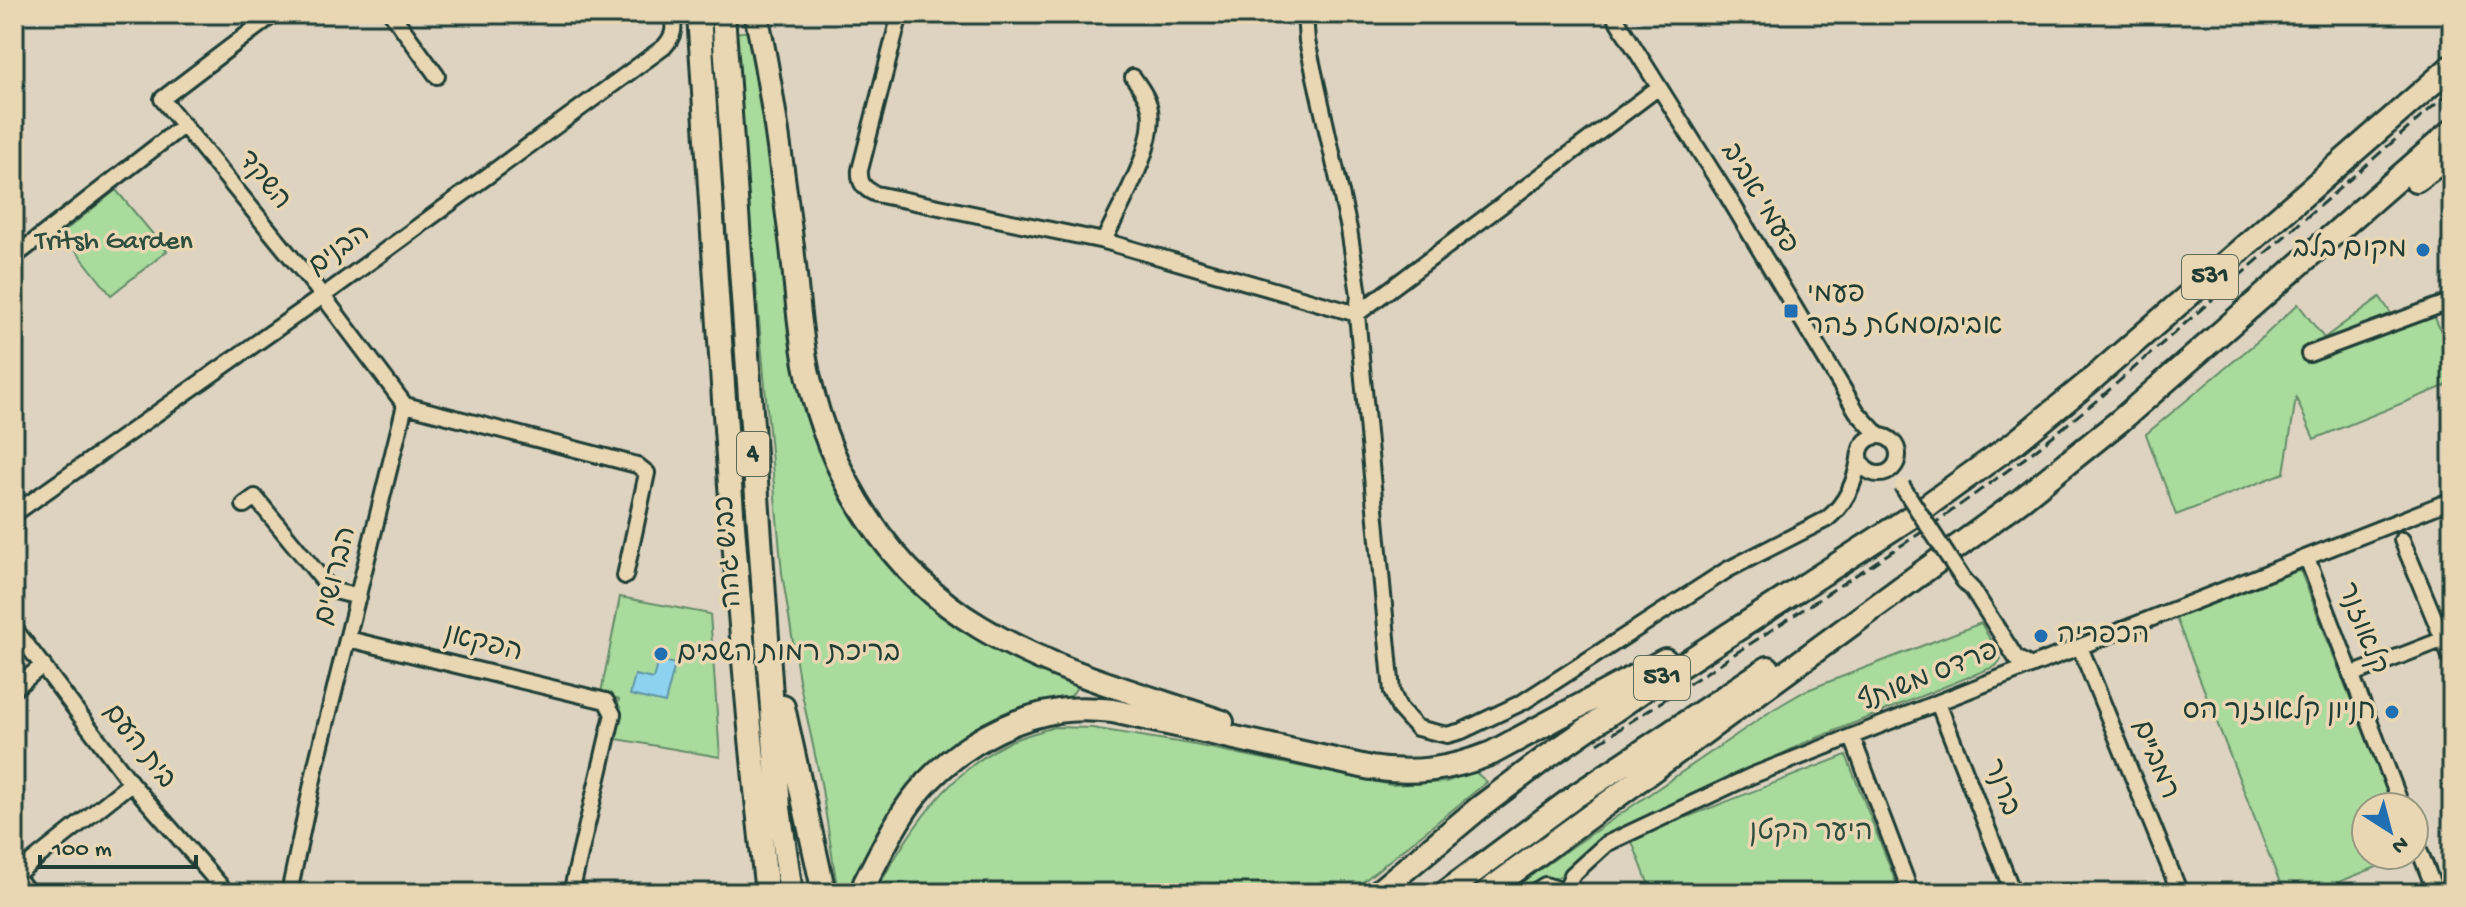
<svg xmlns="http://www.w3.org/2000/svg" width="2466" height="907" viewBox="0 0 2466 907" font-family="'Gochi Hand','Playpen Sans Hebrew',sans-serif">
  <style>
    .green { fill: #a9db9d; stroke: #648c68; stroke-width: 2 }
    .water { fill: #8dd2ef; stroke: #6196a4; stroke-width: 2 }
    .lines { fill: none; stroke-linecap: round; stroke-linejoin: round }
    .minor-casing { stroke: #1f3d34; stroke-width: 20 }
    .highway-casing { stroke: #1f3d34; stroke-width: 28 }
    .minor { stroke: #e9d7b4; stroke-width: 14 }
    .highway { stroke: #e9d7b4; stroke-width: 22 }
    .rail { stroke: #1f3d34; stroke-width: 3; stroke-dasharray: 12 6; stroke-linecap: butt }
    .minor-bridge-casing { stroke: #1f3d34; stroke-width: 20; stroke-linecap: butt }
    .minor-bridge { stroke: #e9d7b4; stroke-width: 14 }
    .poi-dot { fill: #1f6fb2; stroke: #e9d7b4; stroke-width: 3 }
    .labels { text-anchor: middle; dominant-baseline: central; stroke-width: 7; stroke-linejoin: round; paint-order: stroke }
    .shield { fill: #e9d7b4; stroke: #5c6b5a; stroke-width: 2 }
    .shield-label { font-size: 26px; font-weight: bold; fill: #1f3d34 }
    .street-label { font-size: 28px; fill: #1f3d34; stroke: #e9d7b4 }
    .park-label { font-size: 28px; fill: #2d4d3e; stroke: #e9d7b4 }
    .poi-label { font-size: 28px; fill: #1f3d34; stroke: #e9d7b4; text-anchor: start }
  </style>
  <rect width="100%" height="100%" fill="#ddd3c0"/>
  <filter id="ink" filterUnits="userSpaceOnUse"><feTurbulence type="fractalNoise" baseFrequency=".0125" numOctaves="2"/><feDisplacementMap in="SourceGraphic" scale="16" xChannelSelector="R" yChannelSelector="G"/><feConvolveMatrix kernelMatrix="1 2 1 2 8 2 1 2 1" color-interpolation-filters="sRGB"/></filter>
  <g filter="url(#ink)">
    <path class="green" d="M752 31 789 321 808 416 817 446 829 474 869 538 919 597 979 639 1080 683 1068 700C994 707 926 753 886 816 871 840 860 868 847 893H838L821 783 799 680 782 573 733 33Z
      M116 190 167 251 111 295 62 233Z
      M2380 297 2394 318 2428 302 2452 356V383L2314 439 2296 398 2284 473 2176 515 2146 434 2264 336 2298 304 2324 338Z
      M2300 570 2393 807H2366V855H2407L2311 893H2284L2176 618Z
      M620 597 710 614 720 757 611 738 619 699 601 693Z
      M1981 623 2001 659 1996 666 1802 744 1605 841 1569 872 1551 880 1536 881 1521 893H1505L1774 709 1805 691Z
      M1054 727 1092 728 1190 744 1391 785 1446 782 1474 771 1487 782 1349 893H875C907 834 945 775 1007 743 1021 736 1039 732 1054 727Z
      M1846 755 1900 893H1652L1631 839Z"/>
    <path class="water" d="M658 660 675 664 665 703 630 695 635 675 653 679Z"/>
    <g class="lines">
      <defs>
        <path id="minor" d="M274 14 162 99 323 296 405 405 316 765 289 893
          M392 14 437 76
          M900 14 860 170C859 183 864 189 876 194L1104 241 1357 314
          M1305 14 1307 41 1349 229 1359 295 1357 314 1392 692 1399 708 1417 728 1447 735 1462 731 1523 702 1727 570 1827 519C1848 502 1857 478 1860 452
          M1613 14 1727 195 1857 412 1878 435
          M1104 241C1119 207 1160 142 1149 105 1146 94 1139 86 1133 77
          M14 257 184 125
          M1357 314 1659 87
          M2309 354 2452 301
          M405 405 637 465 647 473 625 576
          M1860 455a19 19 0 1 1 38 0a19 19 0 1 1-38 0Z
          M244 505 255 497 331 590 359 597
          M14 514 323 296 664 47C674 36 675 29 672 14
          M2402 540 2452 661
          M2307 558 2402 807
          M1964 581 1973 590 2016 658 2031 666
          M14 628 131 783 227 893
          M348 639 606 701 613 714 571 893
          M2080 647 2180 893
          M2351 675 2452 636
          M14 689 43 665
          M1938 703 2013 893
          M1852 737 1911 893
          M2414 837 2436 893
          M15 875 29 893
          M14 876 131 783
          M1532 893 1545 885 1555 888 1560 893
          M1565 893 1572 875 1606 844 1751 776 2452 500"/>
        <path id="highway" d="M699 14C718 307 734 601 767 893
          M723 14 779 808 791 893
          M756 14C773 91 782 169 792 247 797 289 799 333 808 374 830 476 889 573 980 627 1054 672 1141 694 1222 722
          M2416 180 2452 154
          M783 707 824 893
          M865 883C879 856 892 828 910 803 943 757 1001 720 1058 711 1076 708 1094 709 1113 711L1371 768C1414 775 1452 769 1492 753L1665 660
          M1377 893 1479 808 1544 759 1651 685 1917 513 2017 441 2089 382 2452 66
          M1445 893 1577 795 1768 668
          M1485 893 2021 500 2121 420 2452 131"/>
      </defs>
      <use href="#minor" class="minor-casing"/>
      <use href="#highway" class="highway-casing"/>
      <use href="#minor" class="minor"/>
      <use href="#highway" class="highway"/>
      <path class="rail" d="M1598 743 1928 528 2029 455 2101 397 2452 90"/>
      <defs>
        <path id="minor-bridge" d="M1902 486 1964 581"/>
      </defs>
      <use href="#minor-bridge" class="minor-bridge-casing"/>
      <use href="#minor-bridge" class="minor-bridge"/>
    </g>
  </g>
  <g class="poi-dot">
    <circle cx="2423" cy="250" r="8"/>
    <rect x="1783" y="303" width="16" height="16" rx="4"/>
    <circle cx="2041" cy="636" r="8"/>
    <circle cx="661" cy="654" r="8"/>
    <circle cx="2392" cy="712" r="8"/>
  </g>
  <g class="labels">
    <g class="shield">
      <rect x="2182" y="255" width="56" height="44" rx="6"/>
      <rect x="737" y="432" width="32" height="44" rx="6"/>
      <rect x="1634" y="656" width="56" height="44" rx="6"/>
    </g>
    <g class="shield-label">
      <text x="2210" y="277">531</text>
      <text x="753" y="454">4</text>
      <text x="1662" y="678">531</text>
    </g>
    <g class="street-label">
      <text transform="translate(263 181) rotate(51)">השקד</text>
      <text transform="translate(1758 199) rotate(59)">פעמי אביב</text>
      <text transform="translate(340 251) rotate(-36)">הבנים</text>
      <text transform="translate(730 552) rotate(-94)">כביש גהה</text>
      <text transform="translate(337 576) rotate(-76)">הברושים</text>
      <text transform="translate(2361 629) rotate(69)">קלאוזנר</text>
      <text transform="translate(483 645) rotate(14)">הפקאן</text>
      <text transform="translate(1929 678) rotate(-22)">פרדס משותף</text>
      <text transform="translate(138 747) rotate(52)">בית העם</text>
      <text transform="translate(2154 760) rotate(68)">רמב"ם</text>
      <text transform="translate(2000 788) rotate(69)">ברנר</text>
    </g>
    <g class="park-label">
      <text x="114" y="242">Tritsh Garden</text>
      <text x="1811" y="833">היער הקטן</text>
    </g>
    <g class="poi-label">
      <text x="2407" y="250" text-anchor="end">מקום בלב</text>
      <text x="1807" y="295">פעמי<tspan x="1807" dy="32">אביב/סמטת זהר</tspan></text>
      <text x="2057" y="636">הכפריה</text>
      <text x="677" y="654">בריכת רמות השבים</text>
      <text x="2376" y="712" text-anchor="end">חניון קלאוזנר הס</text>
    </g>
  </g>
  <rect width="2466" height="907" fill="none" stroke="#e9d7b4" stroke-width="48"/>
  <rect x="24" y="24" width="2418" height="859" fill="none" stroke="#1f3d34" stroke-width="3" filter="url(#ink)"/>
  <g transform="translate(2390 831) rotate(144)"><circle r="38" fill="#e9d7b4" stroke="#989981" stroke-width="2"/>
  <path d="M0-6L14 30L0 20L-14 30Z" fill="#1f6fb2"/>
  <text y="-12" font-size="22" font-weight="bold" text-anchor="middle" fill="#1f3d34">N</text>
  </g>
  <path d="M40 855v12h156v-12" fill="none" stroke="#1f3d34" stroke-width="4"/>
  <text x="52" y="855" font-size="24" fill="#1f3d34" stroke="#e9d7b4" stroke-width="6" paint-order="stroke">100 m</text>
</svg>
